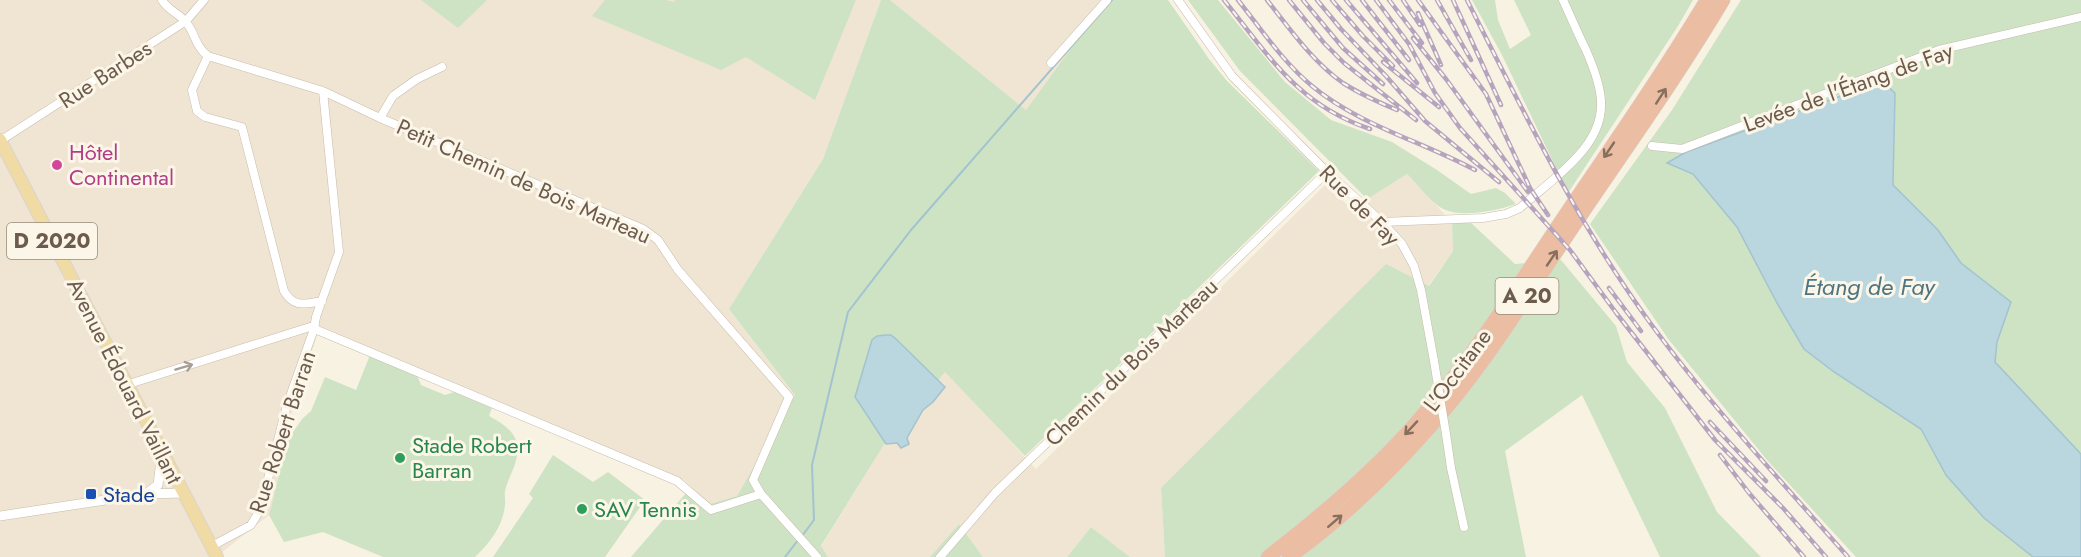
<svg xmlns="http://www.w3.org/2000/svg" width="2081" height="557" viewBox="0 0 2081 557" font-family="Jost,sans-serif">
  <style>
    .residential { fill: #efe5d2 }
    .green { fill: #cde3c4 }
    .water { fill: #bad6df; stroke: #a2c3cf; stroke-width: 1.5 }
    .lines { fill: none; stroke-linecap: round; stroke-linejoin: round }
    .stream { stroke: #a2c3cf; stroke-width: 2 }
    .minor-casing { stroke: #c7bbac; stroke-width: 9 }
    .tertiary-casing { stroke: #c7bbac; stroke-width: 10 }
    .primary-casing { stroke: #d9d4d1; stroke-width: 14 }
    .motorway-casing { stroke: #d9d4d1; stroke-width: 15 }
    .minor { stroke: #fff; stroke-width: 8 }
    .tertiary { stroke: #fff; stroke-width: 9 }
    .primary { stroke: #efdba3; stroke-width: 12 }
    .motorway { stroke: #ebbda2; stroke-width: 14 }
    .rail-casing { stroke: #b6a4bf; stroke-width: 4.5 }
    .rail { stroke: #fcf6e8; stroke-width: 2; stroke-dasharray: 7; stroke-linecap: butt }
    .minor-bridge-casing { stroke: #c7bbac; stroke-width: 9; stroke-linecap: butt }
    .minor-bridge { stroke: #fff; stroke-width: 8 }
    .oneway { stroke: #866f5e }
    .oneway2 { stroke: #a79d94 }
    .hotel-dot { fill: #d1479c; stroke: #fcf6e8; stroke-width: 2 }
    .leisure-dot { fill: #2e9e5b; stroke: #fcf6e8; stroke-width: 2 }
    .transit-dot { fill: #1a4fb4; stroke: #fcf6e8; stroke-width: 2 }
    .labels { text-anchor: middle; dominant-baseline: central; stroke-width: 6; stroke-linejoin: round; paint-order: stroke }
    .shield { fill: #fcf6e8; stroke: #988a7c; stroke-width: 1.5 }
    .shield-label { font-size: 21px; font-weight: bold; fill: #6d5b4d }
    .street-label { font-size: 22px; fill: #6d5b4d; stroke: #fcf6e8 }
    .hotel-label { font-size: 22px; fill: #b23c85; stroke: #fcf6e8; text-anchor: start }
    .leisure-label { font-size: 22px; fill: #27864d; stroke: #fcf6e8; text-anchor: start }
    .transit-label { font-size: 22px; fill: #164399; stroke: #fcf6e8; text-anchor: start }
    .water-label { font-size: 24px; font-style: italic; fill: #4d7583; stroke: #fcf6e8 }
  </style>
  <rect width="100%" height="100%" fill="#f8f2e3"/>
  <path class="residential" d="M0 0H881L823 159 729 309 795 395 737 496 710 504 684 480 320 326 284 437 288 439 269 515 216 557H0Z
    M890 0H1106L1026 110Z
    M1407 174 1452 222 1453 251 1428 286 1161 488 1165 557H1130L1091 527 1067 557H983L959 524 930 557H828L821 547 885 443 945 371 1036 469 1325 185 1351 208Z"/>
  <path class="green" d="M421 0H487L458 28Z
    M605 0H666L674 2 675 0H856L815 100 746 57 721 70 592 16Z
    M881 0H890L1026 110 1106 0H1168L1209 59 1227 81 1319 171 1025 456 945 372 885 443 821 546 828 557H631L686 493 710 504 737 496 795 395 729 309 823 159Z
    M1188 0H1218L1285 82 1331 120 1392 142 1437 170 1471 194 1496 188 1505 193 1516 204C1496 211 1454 220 1437 205 1426 196 1417 184 1407 174L1367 199 1240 71Z
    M1472 0H1495L1498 20 1510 49 1531 35 1514 0H1693L1678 26 1568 193 1502 55Z
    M1741 0H2081V454L1995 362 1997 342 2011 302 1961 263 1938 230 1893 185 1895 93 1693 174 1737 227 1778 305 1804 349 1834 372 1921 429 1946 475 1984 518 2033 557H1856L1767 460 1669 340 1590 224 1672 110Z
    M1469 221 1515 264 1561 260 1616 326 1627 362 1665 408 1717 512 1761 557H1660L1582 395 1505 451 1526 557H1165L1161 488 1386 264 1429 286 1453 251 1452 222Z
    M370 355 417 375 421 385 445 395 454 392 492 408 489 416C510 427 523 438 515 464 512 473 507 482 505 491 504 495 506 500 505 505 503 526 490 543 475 557H383L323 532 284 542 269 515 288 439 303 418 311 411 325 377 356 390Z
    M553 455 593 482 608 472 645 500 605 557H493L533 498 529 494Z
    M959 524 983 557H930Z
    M1091 527 1130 557H1067Z"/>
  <path class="water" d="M1882 81 1895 93 1893 185 1938 230 1961 263 2011 302 1997 342 1995 362 2081 454V557H2033L1984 518 1946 475 1921 429 1834 372 1804 349 1778 305 1737 227 1693 174 1667 163 1686 152Z
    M886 335H891L896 339 945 387 933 402 923 410 907 438 909 444 901 448 897 443 886 444 855 397 872 340 877 336Z"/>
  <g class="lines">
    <path class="stream" d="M802 536 814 520 812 465 848 312 911 230 1112 0
      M785 557 798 540"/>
    <defs>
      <path id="minor" d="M162 0C167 9 176 12 184 20 195 30 194 46 208 56L323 91 339 252 316 317 314 329 287 405 260 510 251 525 212 546
        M1178 0 1232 76 1327 172 1382 222 1402 244 1414 266 1421 290 1434 361
        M208 56 192 90 197 111 205 117 242 127 284 291C294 308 304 304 322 301
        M1051 63 1107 0
        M323 91 380 118 643 229 658 240 678 270 789 397 753 480 761 494 817 557
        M380 118 393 96 417 79 442 67
        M0 141 186 21 204 0
        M1652 146 1682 149 1939 50 2081 17
        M1382 222 1483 218 1506 214 1520 208C1539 191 1561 175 1578 156 1611 120 1604 91 1586 50 1578 34 1571 17 1563 0
        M129 384 310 327 677 481 711 510 761 494
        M1446 434 1451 468 1464 527
        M940 557 995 493 1327 172"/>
      <path id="tertiary" d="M147 493 158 485 162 452
        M0 516 145 494 184 493"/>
      <path id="primary" d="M0 140 217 557"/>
      <path id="motorway" d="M1268 557C1321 516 1372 473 1416 423 1476 355 1524 276 1575 201 1620 135 1666 68 1707 0
        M1289 557C1352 512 1407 456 1456 396 1501 340 1539 276 1580 216 1628 145 1679 74 1723 0"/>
    </defs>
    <use href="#minor" class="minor-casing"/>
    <use href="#tertiary" class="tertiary-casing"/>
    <use href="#primary" class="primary-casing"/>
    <use href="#motorway" class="motorway-casing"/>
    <use href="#minor" class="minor"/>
    <use href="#tertiary" class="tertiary"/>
    <use href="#primary" class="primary"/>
    <use href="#motorway" class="motorway"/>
    <defs>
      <path id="rail" d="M1224 0C1269 56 1298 105 1370 129
        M1238 0C1261 29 1283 62 1312 86 1359 125 1421 141 1475 170
        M1267 0C1290 29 1312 61 1343 83 1360 94 1378 102 1397 110
        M1289 0 1324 43 1344 63 1416 120
        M1303 0 1343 48 1383 84
        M1317 0 1341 29 1386 76 1425 121 1499 182
        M1332 0 1363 36 1393 66
        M1346 0 1417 83
        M1362 0 1409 60
        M1376 0 1409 44 1435 93 1460 128 1570 250 1617 314 1715 440 1783 508 1826 557
        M1389 0 1422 43
        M1403 0 1420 25
        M1418 0 1486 94 1530 188 1548 215
        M1437 0 1471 60
        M1453 0 1501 105
        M1467 0C1523 111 1577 223 1651 324 1711 406 1781 481 1848 557
        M1418 13 1441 65
        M1413 38 1446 79 1528 192
        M1383 62 1439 107
        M1609 288 1641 331
        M1710 422 1766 481
        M1720 455 1749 493 1804 557"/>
    </defs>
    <use href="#rail" class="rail-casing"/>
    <use href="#rail" class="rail"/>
    <defs>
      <path id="minor-bridge" d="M1434 361 1446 434"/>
    </defs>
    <use href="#minor-bridge" class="minor-bridge-casing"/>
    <use href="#minor-bridge" class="minor-bridge"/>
  </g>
  <defs><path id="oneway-shaft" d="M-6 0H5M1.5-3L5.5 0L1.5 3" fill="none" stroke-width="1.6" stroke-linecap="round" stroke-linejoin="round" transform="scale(1.5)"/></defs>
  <g class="oneway">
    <use href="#oneway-shaft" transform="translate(1661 96) rotate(-57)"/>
    <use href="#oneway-shaft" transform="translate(1609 150) rotate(124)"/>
    <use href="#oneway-shaft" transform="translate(1552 258) rotate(-56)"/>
    <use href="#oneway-shaft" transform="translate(1411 428) rotate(133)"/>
    <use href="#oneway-shaft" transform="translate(1335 521) rotate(-41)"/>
  </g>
  <use class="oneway2" href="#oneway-shaft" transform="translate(184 367) rotate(-17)"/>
  <circle class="hotel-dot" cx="57" cy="165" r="6"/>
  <g class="leisure-dot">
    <circle cx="400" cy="458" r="6"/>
    <circle cx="582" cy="509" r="6"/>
  </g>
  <rect class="transit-dot" x="85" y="488" width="12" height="12" rx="3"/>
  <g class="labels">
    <g class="shield">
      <rect x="7" y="223" width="90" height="36" rx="4.5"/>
      <rect x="1495.5" y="278" width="63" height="36" rx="4.5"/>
    </g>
    <g class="shield-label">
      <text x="52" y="241">D 2020</text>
      <text x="1527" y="296">A 20</text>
    </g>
    <g class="street-label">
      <text transform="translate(105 74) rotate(-33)">Rue Barbes</text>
      <text transform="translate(1848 87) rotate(-20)">Levée de l'Étang de Fay</text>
      <text transform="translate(524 181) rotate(24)">Petit Chemin de Bois Marteau</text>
      <text transform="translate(1360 205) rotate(45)">Rue de Fay</text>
      <text transform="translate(1131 362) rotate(-44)">Chemin du Bois Marteau</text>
      <text transform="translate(1457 370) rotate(-53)">L'Occitane</text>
      <text transform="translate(125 381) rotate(63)">Avenue Édouard Vaillant</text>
      <text transform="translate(282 432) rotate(-72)">Rue Robert Barran</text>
    </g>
    <g class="hotel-label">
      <text x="69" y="152">Hôtel<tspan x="69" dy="25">Continental</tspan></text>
    </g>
    <g class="leisure-label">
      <text x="412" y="445">Stade Robert<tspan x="412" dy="25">Barran</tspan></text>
      <text x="594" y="509">SAV Tennis</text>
    </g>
    <g class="transit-label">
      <text x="103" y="494">Stade</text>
    </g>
    <g class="water-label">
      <text x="1869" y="286">Étang de Fay</text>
    </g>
  </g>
</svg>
